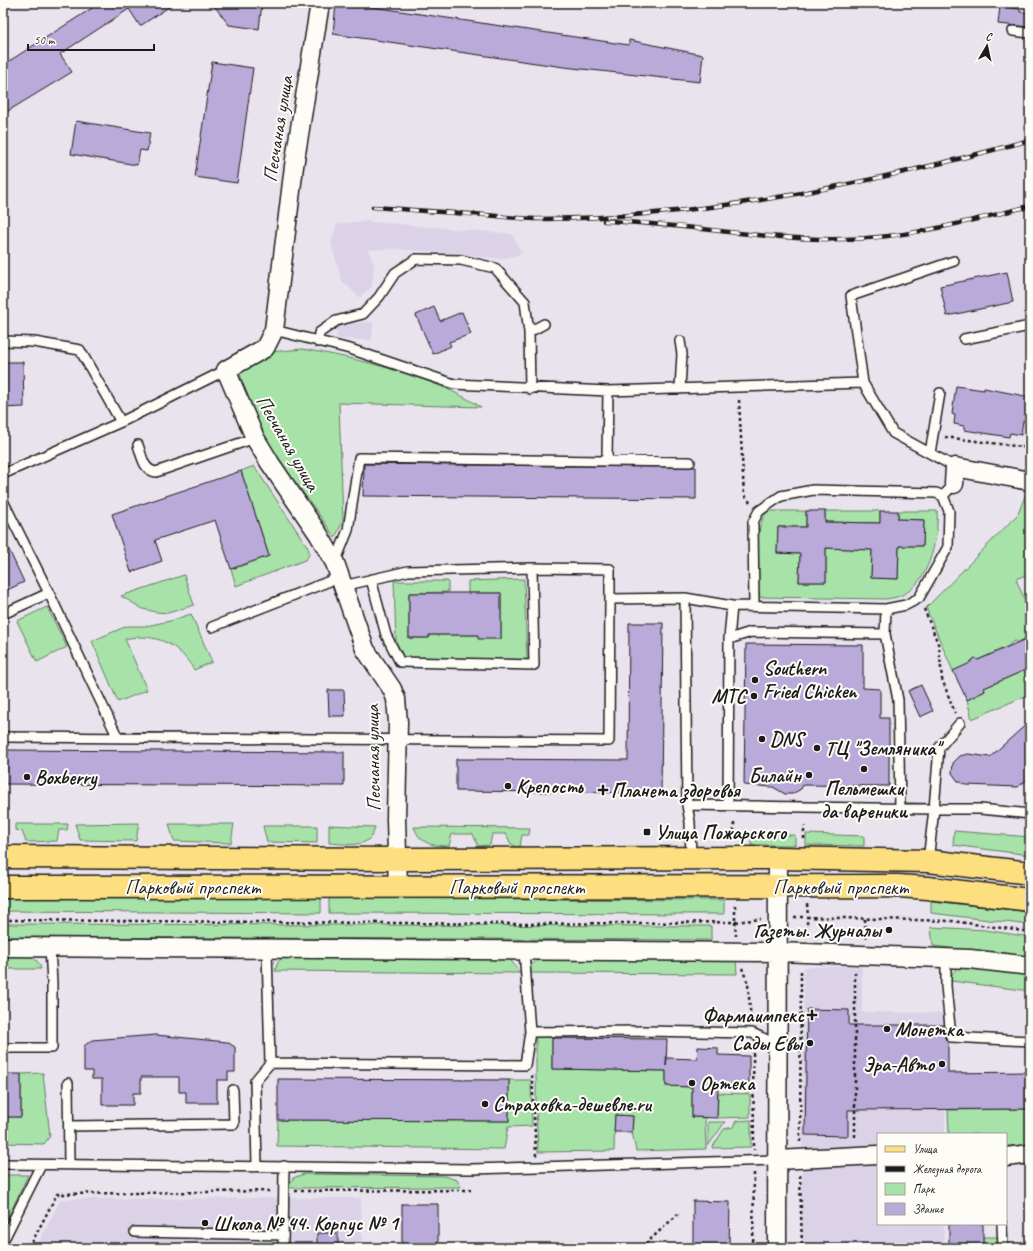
<svg xmlns="http://www.w3.org/2000/svg" width="1033" height="1251" viewBox="0 0 1033 1251" font-family="Caveat,sans-serif">
  <style>
    .built { fill: #dbd2e8 }
    .green { fill: #a7e2a8; stroke: #627f62 }
    .building { fill: #b9aada; stroke: #1c1c1c }
    .lines { fill: none; stroke-linecap: round; stroke-linejoin: round }
    .lane-casing { stroke: #1c1c1c; stroke-width: 12 }
    .street-casing { stroke: #1c1c1c; stroke-width: 21 }
    .primary-casing { stroke: #1c1c1c; stroke-width: 25 }
    .path { stroke: #1c1c1c; stroke-width: 2.5; stroke-dasharray: 3 3; stroke-linecap: butt }
    .lane { stroke: #fdfcf7; stroke-width: 9 }
    .street { stroke: #fdfcf7; stroke-width: 18 }
    .primary { stroke: #fedf80; stroke-width: 22 }
    .rail-casing { stroke: #1c1c1c; stroke-width: 4.5 }
    .rail { stroke: #fdfcf7; stroke-width: 3; stroke-dasharray: 9; stroke-linecap: butt }
    .poi-dot { fill: #1c1c1c; stroke: #fdfcf7; stroke-width: 1.5 }
    .labels { text-anchor: middle; dominant-baseline: central; stroke-width: 4; stroke-linejoin: round; paint-order: stroke }
    .street-label { font-size: 20px; fill: #1c1c1c; stroke: #fdfcf7 }
    .poi-label { font-size: 20px; font-weight: bold; fill: #1c1c1c; stroke: #fdfcf7; text-anchor: start }
  </style>
  <rect width="100%" height="100%" fill="#e9e3ee"/>
  <filter id="ink" filterUnits="userSpaceOnUse"><feTurbulence type="fractalNoise" baseFrequency=".025" numOctaves="2"/><feDisplacementMap in="SourceGraphic" scale="8" xChannelSelector="R" yChannelSelector="G"/><feConvolveMatrix kernelMatrix="1 2 1 2 8 2 1 2 1" color-interpolation-filters="sRGB"/></filter>
  <g filter="url(#ink)">
    <path class="built" d="M363 221 512 234 522 254 501 259 450 253 396 249 368 250 374 264 372 287 359 297 342 281 331 243 337 224Z
      M373 322 372 340 337 339 336 327 355 323Z
      M862 966V1012L946 1013 945 1134H878V1224H944L943 1248H801L804 967Z
      M361 1198 362 1248H36L61 1199Z"/>
    <path class="green" d="M302 349C357 358 435 377 481 407L339 403 343 521 335 538C300 483 254 440 240 373L270 352Z
      M254 466 307 546C310 552 310 556 305 560L236 586 231 569 269 556 241 471Z
      M1027 491H1030V573L1016 579 1028 608H1030V637L1017 643 1016 641 1012 642 1009 646 978 660 973 659 971 663 953 671 926 608 1018 514Z
      M768 511H806V527H778L777 553 800 554 799 582H826V548L872 550 871 578 898 579 899 546H923L924 520 898 519V511H937C939 535 930 576 909 591 902 596 895 598 886 599L759 597C759 576 752 526 768 511Z
      M825 511H880V523L825 522Z
      M184 575 194 605 168 613 156 612 143 609 121 596Z
      M524 579 527 660 404 658 396 642 394 581H448V592L409 593V638H429V635H478L501 638V593H468V581Z
      M47 607 67 647 37 662 17 621Z
      M191 614 212 662 194 670C179 644 155 632 125 639L147 690 118 702 92 641 127 626H146L170 621Z
      M1027 669 1030 672V694L972 719 967 700 985 691 984 688Z
      M139 823 136 841 80 840 75 824Z
      M15 824H68L67 830H59L57 841 26 842 22 831 15 830Z
      M169 824H234L231 843 174 841Z
      M329 825 375 827C371 850 347 844 329 843Z
      M263 826H317V843L267 842Z
      M414 827 530 828 529 835H522L520 846 517 847 511 844 506 834H492L490 845 478 846 473 834H452L449 846C432 846 420 844 414 827Z
      M954 831 1030 837V855L953 845Z
      M806 834 864 836V846L806 845Z
      M751 835H795V845H751Z
      M3 895 321 897V913L3 911Z
      M329 898 724 900V914L329 913Z
      M931 901 1030 912V925L931 913Z
      M3 924 711 926V940L3 937Z
      M931 927 985 930 1030 937V958L933 946Z
      M3 954C17 954 37 952 41 969H3Z
      M284 956 510 959 520 973 275 971 278 962Z
      M540 959H736L737 974 529 973 531 965Z
      M959 966 1030 976V991L951 981 952 974Z
      M536 1037H552V1069L666 1071V1086L692 1087V1117L705 1118 706 1149 636 1151 632 1132 633 1116 615 1115 614 1151 538 1152 536 1106Z
      M43 1073 50 1136 44 1144 3 1143V1117H21V1074Z
      M509 1080H531L532 1126 508 1127 504 1149 277 1146 278 1120 509 1121Z
      M718 1093 750 1094V1117L717 1118Z
      M1030 1109V1145L1006 1146V1134H949L948 1110Z
      M751 1120V1147L712 1148 724 1129 733 1127 736 1121Z
      M708 1122H725L708 1146Z
      M304 1174 444 1176 457 1180 461 1187 288 1188 293 1178Z
      M3 1175H28L3 1228Z
      M983 1237H999V1248H983Z"/>
    <path class="building" d="M100 3H175L140 26 129 9 60 54 72 72 3 114V65Z
      M212 3H262L259 29 229 25Z
      M336 3H346L629 45V40L703 55 700 82 564 67 333 34Z
      M1000 6 1020 9V12L1030 13V27L998 24Z
      M212 62 253 68 237 183 195 177Z
      M76 121 150 133 147 151 140 150 137 165 71 154Z
      M1007 272 1013 302 947 316 940 286Z
      M434 307 440 321 462 312 471 334 449 342 451 346 433 354 416 315Z
      M3 362H23L24 407 3 408Z
      M956 386 984 390V388L1030 397 1028 422 1023 421 1021 435 1010 433 1009 437 964 430V426L954 424 955 415 952 414Z
      M364 464 696 467V499L363 496Z
      M241 471 269 556 231 569 215 520 155 540 162 561 131 572 112 514Z
      M806 511H825V522L880 523V511H898V519L924 520 923 546H899L898 579 871 578 872 550 826 548V582H799L800 554 777 553 778 527H806Z
      M3 537 24 582 3 592Z
      M409 593H501V639H478V635H429V638H409Z
      M629 623H663L661 793 456 791V759L628 760Z
      M1030 637V668L984 688 985 691 967 700 953 671 968 664 975 658 978 660Z
      M746 644 863 645V688L880 689V718H889V786L803 785 801 789 792 794H785L773 787 744 785Z
      M921 685 933 711 920 717 908 691Z
      M328 690H344L345 716H329Z
      M1030 721V777L1018 787 966 785 958 781 952 773 953 763 960 756 968 754 990 757Z
      M3 750 344 752V786L3 784Z
      M807 1009 849 1010V1025H944L945 1038 948 1042V1073L1030 1072V1109L848 1110V1136L805 1135Z
      M156 1035 227 1042 235 1047V1072H228V1080H217V1103H186V1092H179V1077H141V1093H133V1105H102V1079H92V1071H84V1046L92 1040Z
      M552 1038 667 1039 666 1066 667 1058 697 1059 698 1047 718 1048V1055L749 1056V1085L718 1084 717 1118 692 1117V1087L666 1086V1071L552 1069Z
      M3 1074H21V1117H3Z
      M278 1079 509 1080V1121L278 1120Z
      M615 1115 633 1116 632 1132H614Z
      M693 1201 730 1202 729 1248H693Z
      M402 1204H438V1248H402Z
      M949 1224H983V1248H949Z
      M317 1233H338V1248H317Z"/>
    <g class="lines">
      <defs>
        <path id="lane" d="M1013 31 1030 33
          M274 330 350 349 454 384 608 391 863 383 893 433 955 467
          M529 332 544 324
          M964 339 1030 326
          M3 341 34 342 80 350 121 422 226 370
          M680 341 682 354 680 389
          M318 342 319 333 336 321 363 314 379 297 395 273 416 259 461 260 495 268 525 302 529 332 530 389
          M863 383 851 296 954 261
          M138 445C142 456 143 470 156 472L255 438
          M930 453 940 393
          M607 460 608 391
          M3 474 121 422
          M3 501 49 593 118 738
          M335 563 348 530 359 458 690 462
          M532 568 610 569V599
          M343 586 408 571 532 568 534 665 400 662 386 635 371 579
          M685 598 687 805 690 822 691 858
          M754 605 753 522 759 511 781 496 813 490 936 493 943 496
          M3 614 49 593
          M212 627 340 577
          M885 634 886 609
          M729 639 732 606
          M3 737 609 741 610 599 685 598 732 606 886 609 906 605 919 598 948 547 949 511 943 496 954 484
          M687 805 934 809 939 748 960 723
          M728 805 729 639 751 632 885 634 898 700 900 808
          M928 861 934 809H980L1030 814
          M267 949 270 1063 525 1065 530 1032
          M524 950 530 1032 645 1031 752 1033 778 1045
          M946 958V986L951 1037 1030 1041
          M3 1048H52V983L50 947
          M68 1083 69 1164
          M69 1126 234 1124 233 1090
          M3 1164 472 1169 777 1160
          M257 1166 255 1081 270 1063
          M1002 1224 1003 1248
          M135 1232 283 1235
          M3 1241 41 1165
          M283 1248 284 1166"/>
        <path id="street" d="M320 3 294 166 274 330 265 348 226 370 255 438 270 463 319 535 335 563 365 649 392 689 396 699 398 722 396 819 398 888
          M954 484 955 467 1030 481
          M3 947 778 952 970 959 1030 966
          M1006 1157 1030 1154
          M777 1160 878 1155
          M777 1248 778 858"/>
        <path id="primary" d="M3 857 398 859 778 858 928 861 1030 873
          M3 887 898 886 928 888 1030 900"/>
      </defs>
      <use href="#lane" class="lane-casing"/>
      <use href="#street" class="street-casing"/>
      <use href="#primary" class="primary-casing"/>
      <path class="path" d="M739 400 744 495 750 502
        M945 437 1030 448
        M924 609 939 646 942 679 955 713
        M734 823V840
        M804 839V826
        M735 905V922L761 919
        M794 917H808L807 904
        M865 919 866 938
        M3 920 524 924 735 922 736 936
        M805 936 808 917 952 921 1030 932
        M742 968 748 984 751 1022
        M855 972V1139
        M753 1047 754 1150
        M532 1075 536 1156
        M800 1142 801 969
        M800 1175 802 1248
        M295 1191 471 1190
        M29 1248 57 1194 272 1191
        M641 1248 678 1214
        M753 1248 754 1173"/>
      <use href="#lane" class="lane"/>
      <use href="#street" class="street"/>
      <use href="#primary" class="primary"/>
      <defs>
        <path id="rail" d="M373 207C411 210 448 213 486 215 505 217 524 219 543 219 708 217 872 184 1030 140
          M604 221C685 223 764 241 845 239 909 238 969 221 1030 206"/>
      </defs>
      <use href="#rail" class="rail-casing"/>
      <use href="#rail" class="rail"/>
    </g>
  </g>
  <g class="poi-dot">
    <circle cx="755" cy="680" r="4"/>
    <circle cx="754" cy="696" r="4"/>
    <circle cx="762" cy="739" r="4"/>
    <circle cx="817" cy="748" r="4"/>
    <circle cx="864" cy="769" r="4"/>
    <circle cx="809" cy="775" r="4"/>
    <circle cx="27" cy="777" r="4"/>
    <circle cx="508" cy="786" r="4"/>
    <path d="M601 784h4v4h4v4h-4v4h-4v-4h-4v-4h4z"/>
    <rect x="643" y="828" width="8" height="8" rx="2"/>
    <circle cx="889" cy="930" r="4"/>
    <path d="M810 1009h4v4h4v4h-4v4h-4v-4h-4v-4h4z"/>
    <circle cx="887" cy="1029" r="4"/>
    <circle cx="810" cy="1043" r="4"/>
    <circle cx="942" cy="1064" r="4"/>
    <circle cx="692" cy="1083" r="4"/>
    <circle cx="485" cy="1104" r="4"/>
    <circle cx="205" cy="1223" r="4"/>
  </g>
  <g class="labels">
    <g class="street-label">
      <text transform="translate(278 129) rotate(-81)">Песчаная улица</text>
      <text transform="translate(288 443) rotate(60)">Песчаная улица</text>
      <text transform="translate(373 758) rotate(-91)">Песчаная улица</text>
      <text x="193" y="887">Парковый проспект</text>
      <text x="517" y="887">Парковый проспект</text>
      <text x="841" y="887">Парковый проспект</text>
    </g>
    <g class="poi-label">
      <text x="763" y="668">Southern<tspan x="763" dy="23">Fried Chicken</tspan></text>
      <text x="746" y="696" text-anchor="end">МТС</text>
      <text x="770" y="739">DNS</text>
      <text x="825" y="748">ТЦ "Земляника"</text>
      <text x="801" y="775" text-anchor="end">Билайн</text>
      <text x="35" y="777">Boxberry</text>
      <text x="516" y="786">Крепость</text>
      <text x="864" y="788" text-anchor="middle">Пельмешки<tspan x="864" dy="23">да вареники</tspan></text>
      <text x="611" y="790">Планета здоровья</text>
      <text x="655" y="832">Улица Пожарского</text>
      <text x="881" y="930" text-anchor="end">Газеты. Журналы</text>
      <text x="804" y="1015" text-anchor="end">Фармаимпекс</text>
      <text x="895" y="1029">Монетка</text>
      <text x="802" y="1043" text-anchor="end">Сады Евы</text>
      <text x="934" y="1064" text-anchor="end">Эра-Авто</text>
      <text x="700" y="1083">Ортека</text>
      <text x="493" y="1104">Страховка-дешевле.ru</text>
      <text x="213" y="1223">Школа № 44. Корпус № 1</text>
    </g>
  </g>
  <rect width="1033" height="1251" fill="none" stroke="#fdfcf7" stroke-width="16"/>
  <rect x="8" y="8" width="1017" height="1235" fill="none" stroke="#1c1c1c" stroke-width="1.5" filter="url(#ink)"/>
  <rect x="877" y="1133" width="130" height="92" fill="#fdfcf7" stroke="#a3a29f"/>
  <rect x="885" y="1146" width="20" height="6" fill="#fedf80" stroke="#a3a29f"/>
  <text x="913" y="1153" font-size="12" fill="#1c1c1c">Улица</text>
  <rect x="885" y="1166" width="20" height="6" fill="#1c1c1c" stroke="#a3a29f"/>
  <text x="913" y="1173" font-size="12" fill="#1c1c1c">Железная дорога</text>
  <rect x="885" y="1183" width="20" height="12" fill="#a7e2a8" stroke="#a3a29f"/>
  <text x="913" y="1193" font-size="12" fill="#1c1c1c">Парк</text>
  <rect x="885" y="1203" width="20" height="12" fill="#b9aada" stroke="#a3a29f"/>
  <text x="913" y="1213" font-size="12" fill="#1c1c1c">Здание</text>
  <g transform="translate(987 46) rotate(9)" stroke="#fdfcf7" stroke-width="3" paint-order="stroke">
  <path d="M0-3L7 15L0 10L-7 15Z" fill="#1c1c1c"/>
  <text y="-6" font-size="11" font-weight="bold" text-anchor="middle" fill="#1c1c1c">С</text>
  </g>
  <path d="M28 44v6h126v-6" fill="none" stroke="#1c1c1c" stroke-width="2"/>
  <text x="34" y="44" font-size="12" fill="#1c1c1c" stroke="#fdfcf7" stroke-width="3" paint-order="stroke">50 m</text>
</svg>
